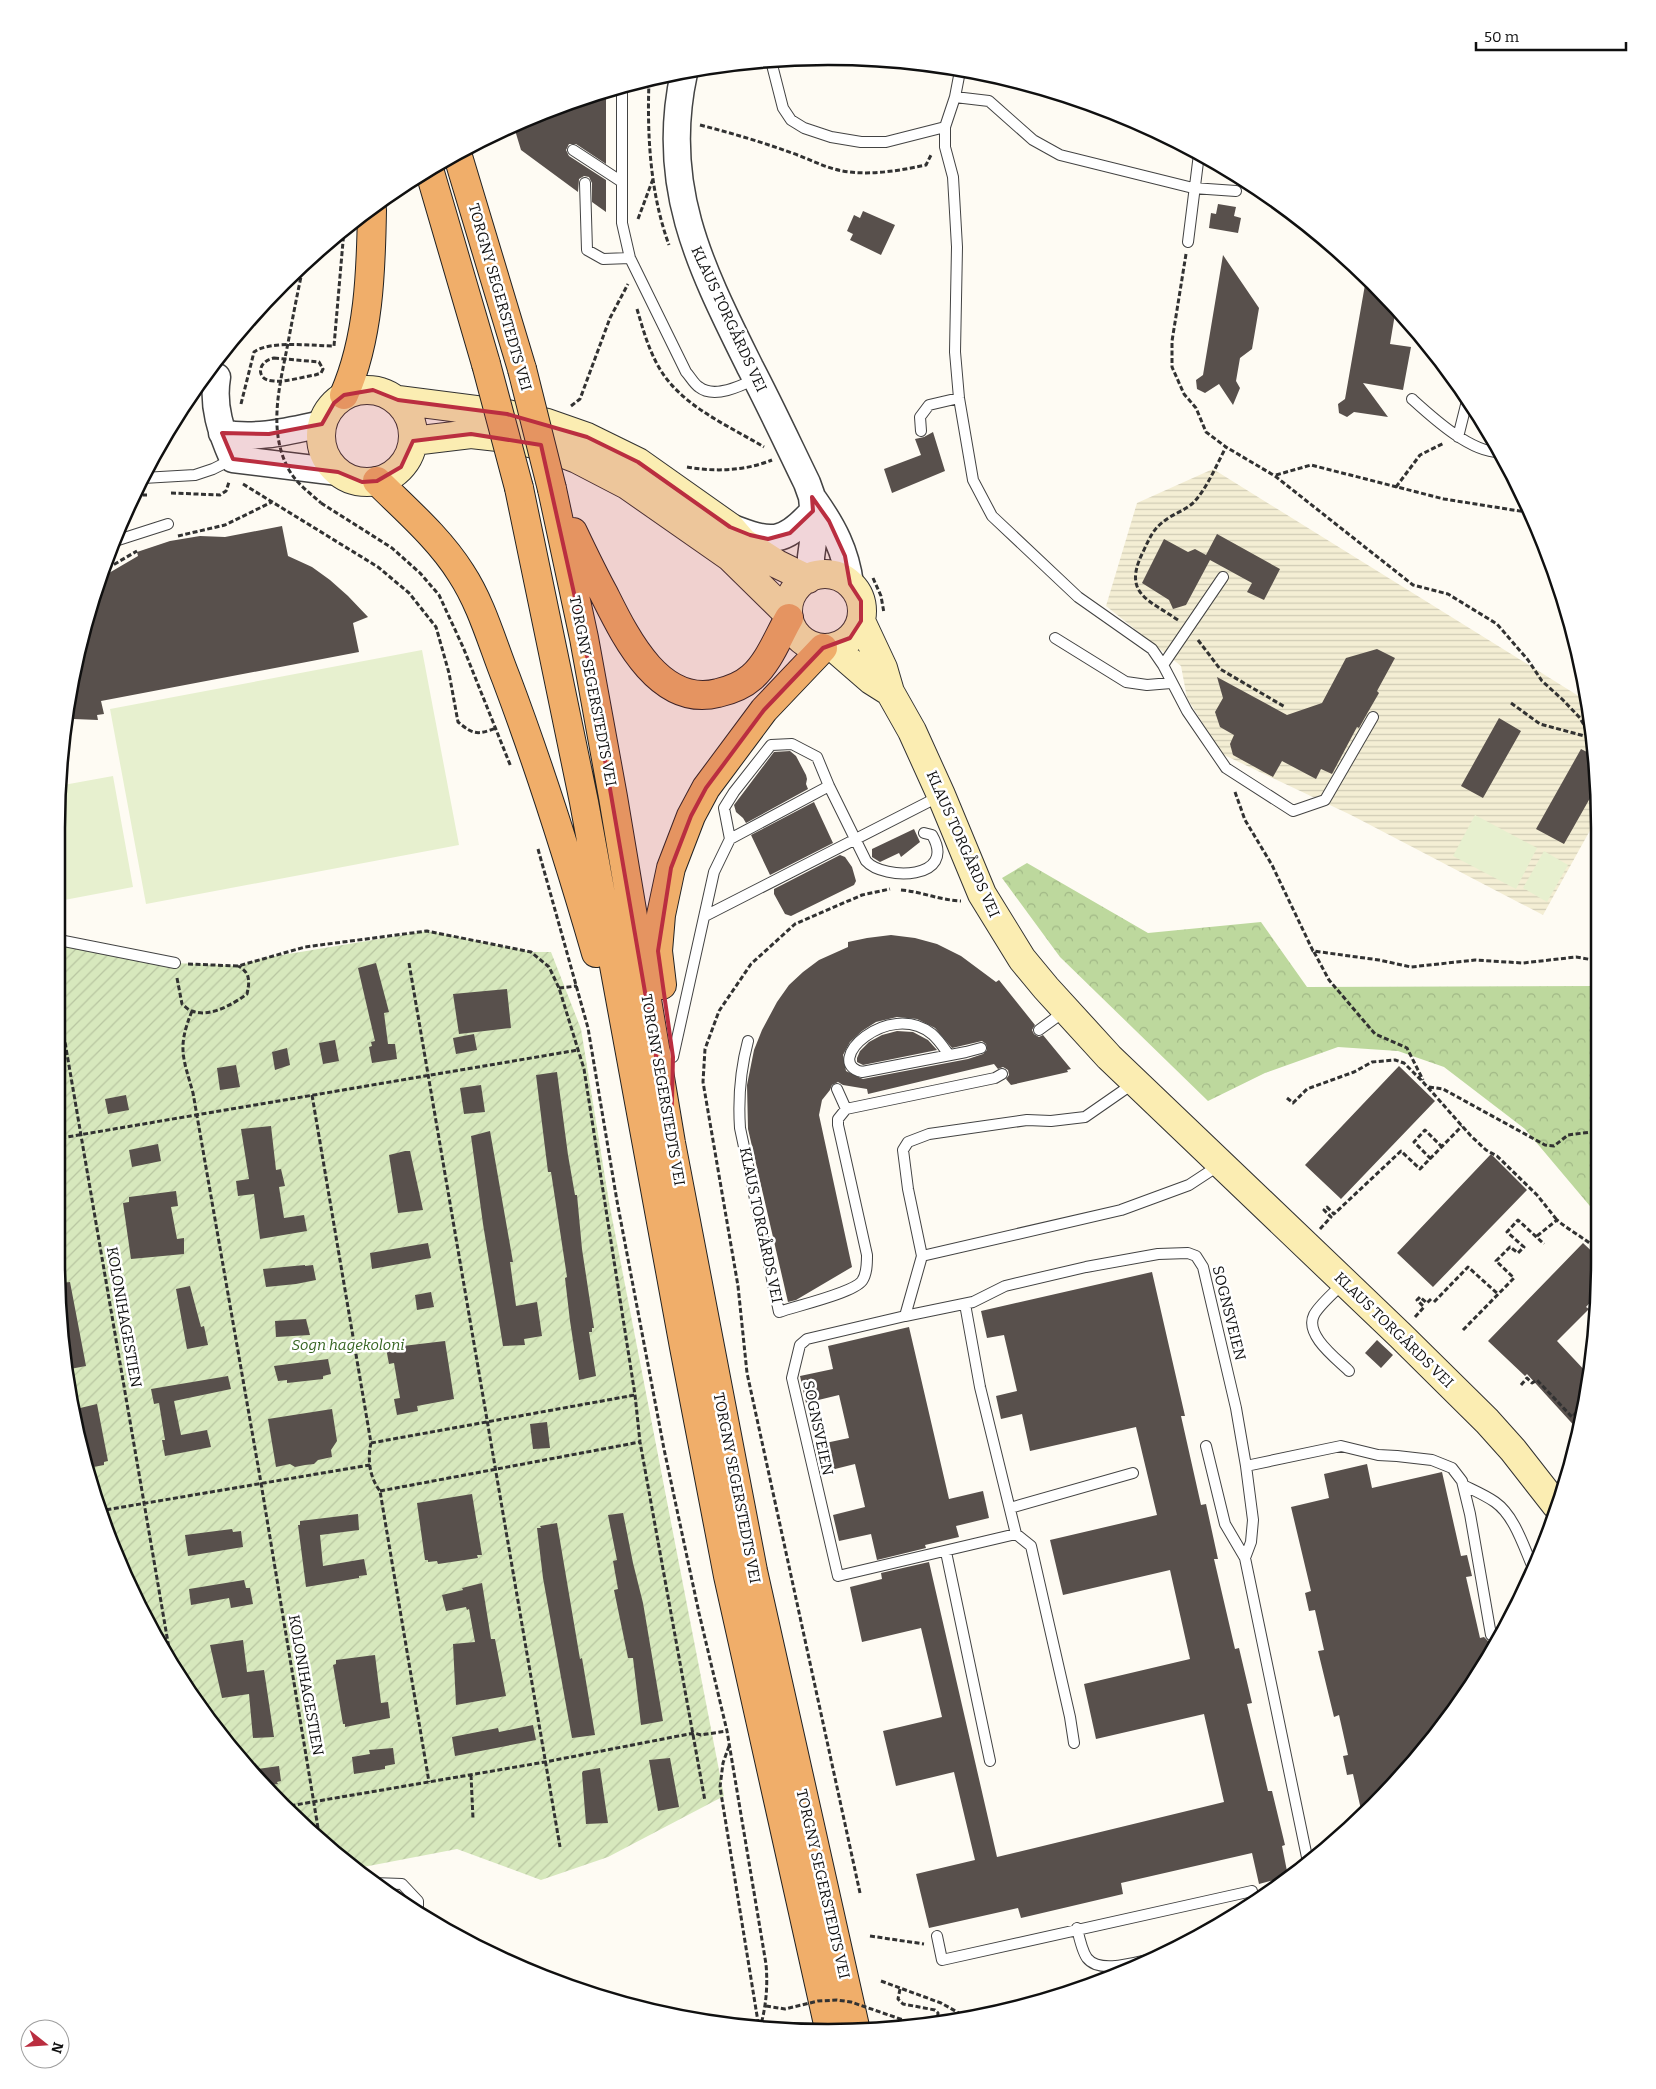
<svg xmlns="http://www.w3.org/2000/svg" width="1656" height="2089" viewBox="0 0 1656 2089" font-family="Bitter,serif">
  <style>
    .farmland { fill: url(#farmland-rules) }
    .forest { fill: url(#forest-crowns) }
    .garden { fill: url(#garden-furrows) }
    .pitch { fill: #e7f0cf }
    .building { fill: #58504c; fill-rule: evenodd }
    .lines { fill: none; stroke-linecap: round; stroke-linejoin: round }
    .service-casing { stroke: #434343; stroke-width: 12 }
    .tertiary-casing { stroke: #434343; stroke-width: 29 }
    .secondary-casing { stroke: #323232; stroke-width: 30 }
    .trunk-casing { stroke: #212121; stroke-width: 30 }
    .path { stroke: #323232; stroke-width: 3; stroke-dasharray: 5 2.5; stroke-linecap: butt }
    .service { stroke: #fff; stroke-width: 10 }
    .tertiary { stroke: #fff; stroke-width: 26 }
    .secondary { stroke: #fbedb2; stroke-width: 28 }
    .trunk { stroke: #f0ae6a; stroke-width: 28 }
    .trunk-bridge-casing { stroke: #212121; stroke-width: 30; stroke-linecap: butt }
    .path-bridge { stroke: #323232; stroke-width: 3; stroke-dasharray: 5 2.5; stroke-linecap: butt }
    .trunk-bridge { stroke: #f0ae6a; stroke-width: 28 }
    .marked { fill: #ba2e40; fill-opacity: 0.2; stroke: #ba2e40; stroke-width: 4; stroke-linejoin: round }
    .labels { text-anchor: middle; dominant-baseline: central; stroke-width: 5; stroke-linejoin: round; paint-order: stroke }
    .street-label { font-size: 15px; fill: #101010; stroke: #fff }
    .park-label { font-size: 15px; font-style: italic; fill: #366522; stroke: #fff }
    .rim { fill: none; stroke: #101010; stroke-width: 2.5 }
  </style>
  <defs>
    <pattern id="farmland-rules" width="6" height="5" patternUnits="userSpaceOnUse" patternTransform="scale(1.25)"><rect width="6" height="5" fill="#f4eed4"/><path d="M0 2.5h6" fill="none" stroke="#d0cbb5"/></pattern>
    <pattern id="forest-crowns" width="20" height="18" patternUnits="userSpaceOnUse" patternTransform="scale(1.25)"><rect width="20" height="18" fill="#bdd89d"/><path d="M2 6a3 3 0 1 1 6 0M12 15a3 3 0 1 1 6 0" fill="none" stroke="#a1b886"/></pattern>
    <pattern id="garden-furrows" width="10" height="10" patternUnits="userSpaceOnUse" patternTransform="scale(1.25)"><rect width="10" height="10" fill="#d7e8bd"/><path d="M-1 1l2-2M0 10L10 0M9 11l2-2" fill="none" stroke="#b8c6a1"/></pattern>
  </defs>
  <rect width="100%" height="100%" fill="#fefbf3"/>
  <path class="farmland" d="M1213 469 1585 700 1598 777V816L1543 915 1351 815 1222 754 1187 698 1181 666 1106 606 1137 503Z"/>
  <path class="forest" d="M1027 863 1148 933 1261 922 1307 987 1599 986 1600 1218 1525 1129 1444 1067 1398 1051 1338 1047 1265 1073 1208 1101 1060 957 1002 878Z"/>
  <path class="garden" d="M427 931 531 952H551L581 1029 609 1202 724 1796 608 1857 541 1880 457 1849 353 1869 282 1806 216 1731 160 1647 115 1556 82 1460 63 1361 59 946 175 963 238 966 264 958Z"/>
  <path class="pitch" d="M422 650 459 845 146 904 110 709Z
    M113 776 133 887 59 901 58 786Z
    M1475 815 1537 848 1516 889 1453 856Z
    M1544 851 1568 865 1547 902 1523 888Z"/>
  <path class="building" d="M606 91V164L576 144H569L566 150 569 156 606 180V212L592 202V183L589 177 584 176 579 179 578 192 521 150 514 127 580 97Z
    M1218 204 1236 207 1234 216 1241 218 1238 233 1209 228 1211 213 1216 214Z
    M863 211 895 225 881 255 850 240 853 234 847 231 854 215 860 218Z
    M1223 255 1259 308 1252 349 1240 358 1236 381 1240 388 1233 405 1219 384 1205 393 1197 389 1196 380 1203 375Z
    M1366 279 1396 308 1390 344 1411 347 1403 390 1363 383 1388 417 1354 412 1347 417 1339 413 1338 404 1345 399Z
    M933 432 945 471 892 493 884 469 921 455 915 439 924 437Z
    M282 526 288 556 312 567 330 580 348 596 368 617 353 623 359 652 101 701 104 714 97 715 98 720 74 719 66 714 71 678 97 580 138 556 137 552 170 541 200 536 225 537Z
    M1217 534 1280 569 1264 600 1247 592 1252 583 1210 560 1186 605 1173 609 1169 600 1142 583 1164 539 1188 552 1195 549 1206 555Z
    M1377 649 1395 658 1377 691 1379 693 1368 712 1359 728 1357 727 1332 774 1321 769 1316 779 1282 761 1273 777 1233 755 1230 744 1234 735 1220 727 1215 712 1223 698 1217 677 1287 715 1322 703 1346 658Z
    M1499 718 1521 731 1483 798 1461 786Z
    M1581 749 1595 756 1598 784 1564 844 1536 829Z
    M790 751 796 756 806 775 807 779 806 784 808 789 746 823 743 818 736 812 734 805 774 752Z
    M814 802 833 843 770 875 751 835Z
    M914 829 920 842 901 857 899 853 880 862 872 857V849Z
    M840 855 845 857 852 867 856 881 854 885 791 916 785 914 774 894V889Z
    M891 935 915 938 937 944 961 956 996 982 999 980 1035 1025 1032 1030 1034 1034 1039 1037 1043 1035 1071 1069 1067 1070 1068 1072 1011 1085 1006 1079 1009 1075 1008 1070 1003 1067 998 1069 994 1064 868 1094 867 1089 843 1085 838 1082 832 1085 830 1090 822 1100 819 1115 852 1267 796 1300 788 1302 748 1129 747 1085 754 1050 762 1030 777 1002 789 985 803 972 819 960 848 947V942L867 938ZM897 1017 917 1019 935 1028 952 1048 982 1041 986 1044 987 1050 983 1054 968 1059 863 1079 846 1071 843 1055 850 1042 862 1031 876 1022Z
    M376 963 389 1012 384 1013 388 1044H395L397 1059 372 1063 369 1047 372 1046 371 1042 375 1041 358 968Z
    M507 989 511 1028 459 1034 453 994Z
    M897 1031 913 1032 928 1040 937 1050 863 1065 857 1062V1058L860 1051 869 1042 882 1035Z
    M474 1034 477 1050 456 1054 453 1038Z
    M335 1040 339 1061 323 1064 319 1043Z
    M287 1048 290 1065 275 1070 272 1052Z
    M236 1065 240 1087 220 1090 217 1068Z
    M1399 1066 1435 1101 1341 1199 1305 1165Z
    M557 1072 568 1155 575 1195H577L582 1249 594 1328H592V1332H589L596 1376 579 1380 570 1321 565 1278 567 1277 551 1172H548L536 1075Z
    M481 1085 485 1112 464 1114 460 1088Z
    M126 1095 129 1110 108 1114 105 1099Z
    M271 1126 276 1170 281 1169 285 1186 279 1187 284 1218 304 1215 307 1231 260 1239 254 1194 238 1196 236 1181 249 1179 241 1129Z
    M490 1131 513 1262H510L516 1306 537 1302 542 1336 524 1339 525 1345 503 1346 483 1224 471 1136Z
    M158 1144 161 1161 132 1167 129 1150Z
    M405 1151H410L423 1210 398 1213 389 1155Z
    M1491 1154 1527 1190 1433 1287 1397 1253Z
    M176 1191 178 1206 171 1207 177 1239 184 1238V1254L131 1259 123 1203 129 1202V1197Z
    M428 1243 431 1258 372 1269 370 1253Z
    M1583 1243 1600 1259 1596 1296 1586 1307 1589 1309 1557 1341 1589 1375 1585 1411 1579 1431 1527 1374 1525 1376 1488 1341Z
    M305 1265V1266L313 1265 316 1280 296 1284 266 1287 263 1269Z
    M1152 1272 1185 1416H1181L1201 1505 1206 1504 1218 1559H1214L1235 1649 1239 1648 1252 1703 1247 1704 1268 1791H1272L1285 1845 1282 1846 1288 1876 1259 1884 1252 1853 1121 1883 1123 1894 1021 1918 1018 1908 929 1928 916 1874 975 1860 954 1772 896 1786 883 1731 942 1717 921 1628 862 1642 850 1587 882 1579 881 1573 929 1562 997 1857 1224 1802 1204 1714 1096 1739 1084 1684 1190 1659 1170 1570 1063 1595 1050 1540 1157 1515 1136 1427 1030 1451 1022 1414 1001 1419 996 1396 1017 1391 1004 1335 987 1338 981 1311Z
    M70 1282 86 1366 70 1369V1366H66L63 1343 62 1283Z
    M190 1286 201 1327 204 1326 208 1345 187 1349 176 1289Z
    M431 1292 434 1307 417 1310 415 1295Z
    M306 1319 310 1335 276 1337 275 1321Z
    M909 1327 949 1499 983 1491 989 1518 956 1526 959 1537 925 1545 926 1548 877 1560 871 1534 839 1541 833 1515 865 1507 855 1464 823 1472 816 1445 849 1438 839 1395 806 1403 800 1376 833 1369 828 1346Z
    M1377 1340 1393 1355 1381 1368 1365 1353Z
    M445 1341 454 1399 417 1406 418 1411 397 1415 394 1399 400 1398 394 1363 389 1364 386 1348Z
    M328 1359 331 1374 323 1376V1379L287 1383V1380L278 1381 274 1366Z
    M228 1376 231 1389 174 1401 181 1435 207 1430 211 1447 165 1456 162 1440H165L159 1403 154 1404 151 1389Z
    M97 1404 108 1461 104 1462V1465L88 1468 76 1409Z
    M332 1409 337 1441 331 1450 332 1457 318 1460 314 1464 305 1465 295 1467 290 1464 276 1467 268 1419Z
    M547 1422 550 1448 533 1449 530 1424Z
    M1367 1464 1372 1488 1442 1472 1461 1556 1467 1555 1472 1576 1466 1577 1480 1638 1484 1637 1488 1641 1493 1642 1497 1638 1498 1634 1503 1633 1496 1647 1440 1731 1362 1814 1353 1774 1347 1775 1343 1756 1348 1755 1339 1715 1334 1717 1318 1651 1324 1650 1315 1610 1309 1611 1305 1593 1311 1591 1291 1507 1329 1498 1324 1474Z
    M472 1494 482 1555H477L478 1558 438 1564 437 1561 428 1562V1560H425L417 1503Z
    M623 1513 633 1563 643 1603 663 1721 641 1725 633 1658H628L614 1590 618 1589 613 1561 617 1560 608 1515Z
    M358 1514 359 1530 320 1535 323 1566 364 1559 367 1575 359 1576V1578L306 1587 298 1525H300V1521Z
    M557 1523 580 1659 582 1658 595 1735 572 1738 543 1578 537 1528H541L540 1526Z
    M232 1529 233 1532 241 1531 243 1547 188 1556 185 1535Z
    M244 1580 246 1588H250L253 1604 231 1608 229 1598 191 1605 189 1589Z
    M482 1583 491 1639H495L506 1696 456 1705 453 1644 475 1642 469 1609 467 1610 466 1607 446 1611 442 1595 463 1590 462 1588Z
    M243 1640 247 1672 264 1670 274 1737 253 1738 249 1694 222 1698 210 1645Z
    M375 1655 381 1703 388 1702 390 1718 345 1727V1724H343L333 1665 336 1664V1660Z
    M533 1725 536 1740 455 1756 452 1737 498 1728 499 1732Z
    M393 1748 395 1764 385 1766V1769L354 1774 352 1757 370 1754 369 1750Z
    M670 1758 679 1807 658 1811 649 1760Z
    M279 1766 281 1781 277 1782 278 1784 264 1786 250 1770Z
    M600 1768 608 1823 586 1824 582 1773 583 1771Z"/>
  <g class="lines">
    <defs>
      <path id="service" d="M771 61 783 108 791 120 804 128 831 137 861 142H886L945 127
        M960 71 955 97 945 127V147L953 177 957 247 955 352 959 398 973 480 992 516 1078 597 1152 649 1163 665 1187 711 1226 768 1293 811 1325 800 1373 717
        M622 87V223L630 258 686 372C690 376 694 384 699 387 714 399 741 386 755 379
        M955 97 989 101 1033 140 1060 155 1193 188 1236 191
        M573 150 622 182
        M585 183 587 250 603 259 630 258
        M1188 242 1199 154
        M1412 399C1433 418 1472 454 1501 452
        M921 431 920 417 929 405 959 398
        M1458 437 1467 401
        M143 478 195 475 213 469 233 459
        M115 541 168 524
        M1055 638 1126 682 1147 685 1171 683
        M1163 665 1223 577
        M730 839 724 808 734 792 771 745 792 744 817 757 829 786 866 861C884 881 958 880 932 835L924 833
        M705 916 940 796
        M59 940 175 963
        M1039 1030 1065 1011
        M748 1041C740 1071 738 1097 740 1128L779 1312C796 1306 853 1293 862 1281 867 1274 867 1263 867 1255L838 1125V1119L846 1109 995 1078 1002 1074
        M949 1055C944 1048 939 1040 932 1034 888 999 821 1063 862 1072L966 1052 981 1048
        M673 1057 714 872 730 839 829 786
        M837 1089 846 1109
        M922 1256 1121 1210 1189 1185 1221 1164
        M1343 1283C1335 1292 1319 1305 1314 1315 1304 1335 1337 1359 1349 1371
        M965 1304 980 1387 1016 1534 1031 1546 1070 1717 1074 1743
        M905 1316 922 1256 908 1189 903 1150 908 1142 929 1134 1027 1120 1051 1121 1085 1117 1134 1083
        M1206 1446 1225 1524 1245 1558 1308 1862
        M1246 1466 1341 1446 1378 1455 1397 1456 1432 1460 1452 1468 1462 1481 1470 1514 1491 1635
        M1463 1485C1473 1490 1485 1495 1495 1502 1515 1516 1524 1548 1534 1570
        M1010 1508 1133 1473
        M1016 1534 838 1576 792 1378 800 1345 807 1339 905 1316 973 1302 1005 1286 1086 1267 1158 1254 1188 1253 1196 1256 1203 1267 1236 1408 1246 1466 1253 1520 1251 1542 1245 1558
        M946 1552 990 1761
        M373 1883 402 1884 418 1901V1913
        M1077 1928C1079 1937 1082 1951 1087 1958 1100 1975 1139 1961 1156 1958
        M937 1936 942 1960 1252 1891"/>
      <path id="tertiary" d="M684 73C659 187 701 268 750 367 770 405 788 444 807 483L812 497 815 527 811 557V577
        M217 377C212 406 221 432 233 459L338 472
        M222 433C255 440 289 431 322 424
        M814 500C833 527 846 551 850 584
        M730 527C771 543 783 545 813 511"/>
      <path id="secondary" d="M321 436a46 46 0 1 1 92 0a46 46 0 1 1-92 0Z
        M398 400 507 414 547 423 587 437 638 462 730 527 743 542 777 564 808 579
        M413 441 471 434 507 438 543 446 577 459 627 485 730 557 788 614
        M788 611a37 37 0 1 1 74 0a37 37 0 1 1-74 0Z
        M861 621 883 668 890 692 912 731 941 795 982 894 1022 959 1046 988 1109 1057 1401 1336 1487 1421 1513 1450 1556 1505
        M833 647 871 680 890 692"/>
      <path id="trunk" d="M457 153 522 369
        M429 169 486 364
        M344 395C369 338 371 272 372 210
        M377 481C406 510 439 538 461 573 482 605 492 643 506 678 540 768 569 860 596 953
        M519 488 584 802 684 1347 728 1576 830 2033
        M552 489 584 638 613 797 671 1143 753 1571 856 2031
        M573 532C583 553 593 574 604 594 625 636 659 708 718 693 731 690 743 685 752 677 769 662 778 637 789 618
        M662 985 658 951 661 915 671 868 691 816 706 788 764 710 823 648"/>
    </defs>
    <use href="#service" class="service-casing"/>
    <use href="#tertiary" class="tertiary-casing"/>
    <use href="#secondary" class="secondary-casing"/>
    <use href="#trunk" class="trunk-casing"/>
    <path class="path" d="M649 81C647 135 650 193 669 245
      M700 125C731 133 762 142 792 153 812 160 829 170 850 172 875 175 902 170 926 165L931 155
      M638 219 653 179
      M1186 254 1172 341V367L1184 394 1196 408 1206 432 1226 447 1275 476 1413 585 1448 594 1497 624 1528 660 1542 681 1563 700 1580 718 1591 737
      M637 309C642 326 647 344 655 360 676 404 724 423 764 447
      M274 358 319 362 323 369 321 373 315 375C302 377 287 382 274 381 255 381 257 361 274 358Z
      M241 404 254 352C270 340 313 346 334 346L344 230
      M571 406 580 399 610 318 628 284
      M687 467C715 472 745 471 772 460
      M1276 475 1311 465 1444 499 1532 513
      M243 484 378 567 409 593 436 627 449 673 458 722C474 735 477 735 496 728
      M1396 487 1420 455 1444 443
      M171 493 220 495 226 491 229 482
      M135 495H147
      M321 503 392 548 420 573 439 595 463 647 511 767
      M178 536 225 525 272 502
      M101 572 137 551
      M873 578 881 596 884 613
      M1178 620C1149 600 1123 594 1142 554 1148 542 1152 530 1163 522 1172 514 1187 510 1195 501 1208 486 1217 464 1226 447
      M1198 640 1220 669 1285 707
      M1511 703 1540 724 1592 738
      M1235 792 1245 820 1272 865 1313 951 1379 960 1411 967 1475 960 1523 963 1576 957 1599 961
      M538 849 588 1028 617 1201 664 1449 699 1613 727 1731 766 1964C768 1987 766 2007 760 2028
      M901 890C923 892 939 900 961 901
      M1314 952 1329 980 1375 1034 1407 1048 1423 1080
      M409 963 560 1847
      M59 964 63 955
      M188 964 238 966 305 947 427 931 531 952 549 967 559 988 584 1069 635 1395 640 1442 705 1801
      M177 978 182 1004C185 1006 188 1010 192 1011 210 1018 233 1004 247 994 250 981 250 972 238 966
      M559 988 577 986
      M192 1011C177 1048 183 1057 193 1093L261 1483 320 1840
      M60 1013 172 1666
      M1429 1087 1443 1089 1545 1145 1554 1146 1568 1135 1599 1131
      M312 1095 371 1443C367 1460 370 1478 380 1491L429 1782
      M1287 1098 1293 1103 1307 1089 1354 1072 1372 1062 1395 1060 1404 1063 1423 1082 1471 1136 1486 1150 1497 1156 1537 1195 1557 1220
      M61 1138 578 1050
      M1431 1159 1414 1142 1425 1130 1442 1147
      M1320 1229 1331 1217 1324 1210 1327 1207 1334 1214 1401 1151 1420 1169 1462 1126
      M1537 1236 1557 1220C1571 1232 1587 1239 1600 1252
      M1434 1302 1468 1267 1498 1294
      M1415 1317 1424 1307 1417 1300 1420 1297 1427 1303 1431 1299
      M1463 1330 1514 1278 1496 1261 1510 1247 1518 1253 1524 1247 1507 1232 1518 1220 1544 1244
      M1521 1385 1527 1378 1532 1383 1537 1380 1572 1417 1586 1402
      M371 1443 635 1395
      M380 1491 640 1442
      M99 1511 370 1465
      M729 1746 723 1763 720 1787 759 2028
      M471 1775 473 1819
      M283 1807 545 1762 694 1733 701 1735 727 1731
      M860 1893 747 1373 738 1286 703 1082 705 1049 719 1011 751 964 795 924 862 895 890 889
      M870 1936 924 1944
      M881 1981 941 2003 968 2018
      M900 1989 898 1999 903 2004 935 2010 938 2013 937 2024"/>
    <use href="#service" class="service"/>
    <use href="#tertiary" class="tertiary"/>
    <use href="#secondary" class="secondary"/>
    <use href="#trunk" class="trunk"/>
    <defs>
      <path id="trunk-bridge" d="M486 364 519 488
        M522 369 552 489"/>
    </defs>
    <use href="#trunk-bridge" class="trunk-bridge-casing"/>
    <path class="path-bridge" d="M304 263C298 290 293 316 288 343 280 385 267 430 289 470 297 484 310 493 321 503
      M766 2006 785 2009 818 2001 837 2000 851 2002 909 2022 930 2026"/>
    <use href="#trunk-bridge" class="trunk-bridge"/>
  </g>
  <path class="marked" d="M373 390 398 400 507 414 587 437 638 462 730 527 750 535 768 539 790 533 813 511 812 497 829 521 845 556 850 584 861 601V621L850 638 823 648 764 710 706 788 691 816 671 868 658 951 673 1057 671 1143 584 638 541 445 471 434 413 441 401 467 377 481 362 482 338 472 233 459 222 433 269 434 322 424 334 403 344 395Z"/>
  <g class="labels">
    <g class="street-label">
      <text transform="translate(500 297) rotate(74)">TORGNY SEGERSTEDTS VEI</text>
      <text transform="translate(729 319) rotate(65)">KLAUS TORGÅRDS VEI</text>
      <text transform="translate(593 691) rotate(79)">TORGNY SEGERSTEDTS VEI</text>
      <text transform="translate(963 844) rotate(66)">KLAUS TORGÅRDS VEI</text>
      <text transform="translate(663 1090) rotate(80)">TORGNY SEGERSTEDTS VEI</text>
      <text transform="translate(761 1225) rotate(78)">KLAUS TORGÅRDS VEI</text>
      <text transform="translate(1229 1313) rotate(76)">SOGNSVEIEN</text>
      <text transform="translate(124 1317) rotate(80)">KOLONIHAGESTIEN</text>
      <text transform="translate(1394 1330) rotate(44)">KLAUS TORGÅRDS VEI</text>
      <text transform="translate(818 1428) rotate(78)">SOGNSVEIEN</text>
      <text transform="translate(737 1488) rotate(79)">TORGNY SEGERSTEDTS VEI</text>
      <text transform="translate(306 1685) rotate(80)">KOLONIHAGESTIEN</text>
      <text transform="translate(823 1884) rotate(77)">TORGNY SEGERSTEDTS VEI</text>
    </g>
    <g class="park-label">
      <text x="348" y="1345">Sogn hagekoloni</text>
    </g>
  </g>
  <path d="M0 0H1656V2089H0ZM828 65H828A763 763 0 0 1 1591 828V1261A763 763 0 0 1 828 2024H828A763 763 0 0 1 65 1261V828A763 763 0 0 1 828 65Z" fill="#fff" fill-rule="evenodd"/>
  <path class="rim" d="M828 65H828A763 763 0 0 1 1591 828V1261A763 763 0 0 1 828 2024H828A763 763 0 0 1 65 1261V828A763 763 0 0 1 828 65Z"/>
  <g transform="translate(45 2044) rotate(107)"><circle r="24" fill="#ffffff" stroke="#9f9f9f"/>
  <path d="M0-4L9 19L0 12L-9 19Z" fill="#ba2e40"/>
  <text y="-8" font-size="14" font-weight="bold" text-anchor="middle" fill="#101010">N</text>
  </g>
  <path d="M1476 42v8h150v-8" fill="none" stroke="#101010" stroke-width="2.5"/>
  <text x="1484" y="42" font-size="15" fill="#101010" stroke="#ffffff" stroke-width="4" paint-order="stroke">50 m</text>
</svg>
